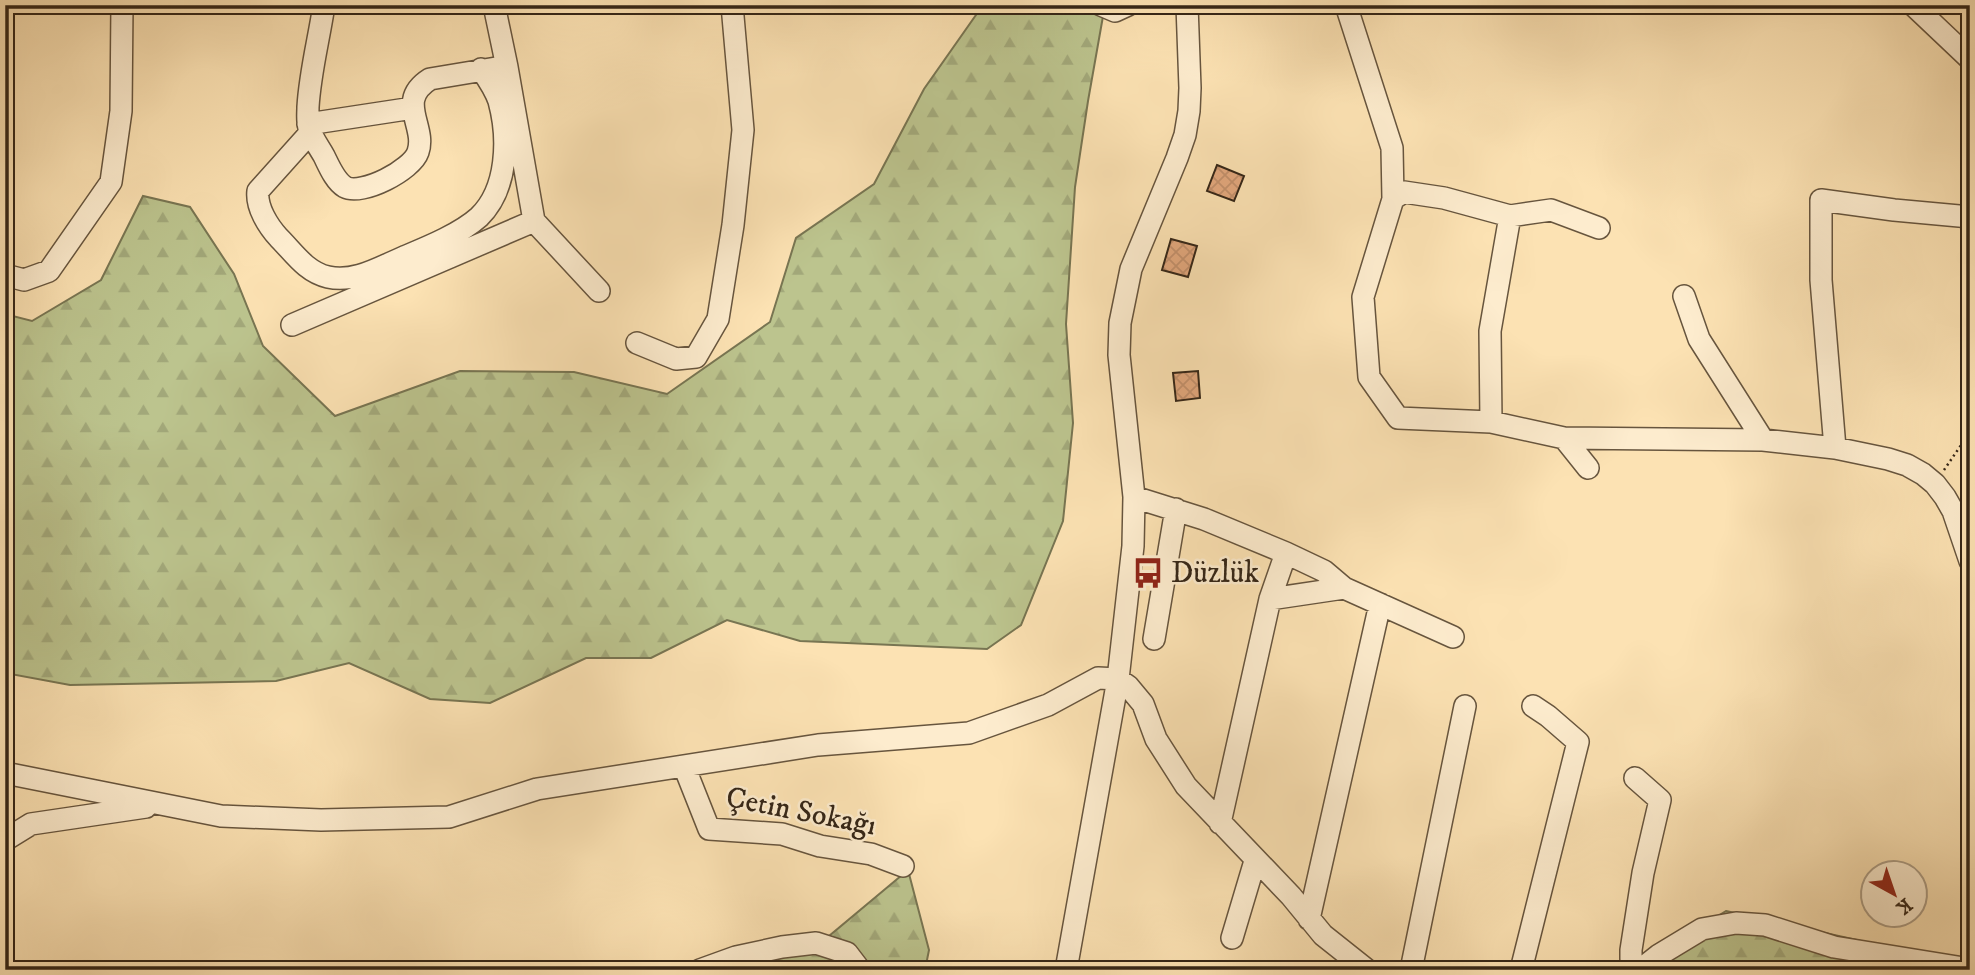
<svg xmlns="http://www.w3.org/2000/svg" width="1975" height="975" viewBox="0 0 1975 975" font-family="'IM FELL DW Pica',serif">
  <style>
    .forest { fill: url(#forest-firs); stroke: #787552; stroke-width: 2 }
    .building { fill: url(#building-cross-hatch); stroke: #352617; stroke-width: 2 }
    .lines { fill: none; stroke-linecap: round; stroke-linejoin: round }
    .minor-casing { stroke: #67553e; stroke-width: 24 }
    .path { stroke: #352617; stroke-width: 2.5; stroke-dasharray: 2 3.5; stroke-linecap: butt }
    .minor { stroke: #fdecce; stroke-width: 21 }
    .labels { text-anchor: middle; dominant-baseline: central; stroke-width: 5; stroke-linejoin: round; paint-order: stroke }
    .poi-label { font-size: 30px; fill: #352617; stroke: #fdecce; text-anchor: start }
    .street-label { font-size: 30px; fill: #352617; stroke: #fdecce }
  </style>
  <defs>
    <pattern id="forest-firs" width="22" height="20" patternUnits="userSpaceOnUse" patternTransform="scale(1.75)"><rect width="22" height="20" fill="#bcc48e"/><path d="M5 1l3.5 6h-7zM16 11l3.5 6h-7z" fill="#a2a87a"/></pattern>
    <pattern id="building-cross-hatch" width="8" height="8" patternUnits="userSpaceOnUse" patternTransform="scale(1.75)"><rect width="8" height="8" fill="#e3a87d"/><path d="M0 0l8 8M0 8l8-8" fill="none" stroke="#c3906b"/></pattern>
  </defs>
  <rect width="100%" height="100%" fill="#fce2b3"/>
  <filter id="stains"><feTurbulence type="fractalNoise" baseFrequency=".00286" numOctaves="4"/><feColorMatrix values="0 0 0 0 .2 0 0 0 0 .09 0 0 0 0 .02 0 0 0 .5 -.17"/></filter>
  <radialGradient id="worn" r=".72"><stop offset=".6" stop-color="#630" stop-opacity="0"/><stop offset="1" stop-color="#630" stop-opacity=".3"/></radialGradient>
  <path class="forest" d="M983 5H1105L1088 101 1075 187 1066 324 1073 423 1063 521 1021 625 987 649 800 641 727 620 651 658H586L490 703 430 699 349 663 276 681 70 685 5 673V314L32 321 101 280 143 196 190 207 234 274 263 346 335 416 460 371 574 372 667 394 770 322 796 238 874 184 924 89Z
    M908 870 929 950 925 970H737L817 946Z
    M1726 911 1970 965V970H1631Z"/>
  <path class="building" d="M1217 165 1244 176 1234 201 1207 191Z
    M1171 239 1197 246 1188 277 1162 270Z
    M1198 371 1200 398 1176 401 1173 373Z"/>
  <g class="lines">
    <defs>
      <path id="minor" d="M324 5C319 39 310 72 308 107 308 114 307 121 309 128 312 138 319 147 324 156 329 166 335 181 345 187 362 196 412 170 418 152 427 126 395 101 430 79L496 68
        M1101 5 1115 11 1128 5
        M1346 5 1392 148 1393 199 1363 297 1369 377 1398 418 1491 422 1564 438 1763 440 1835 448 1888 459 1907 465 1923 474 1935 484 1945 497 1953 511 1970 561
        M1913 5 1970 59
        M308 124 413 108
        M310 133 258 191C256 207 268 226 279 238 294 253 306 272 328 277 355 283 380 267 404 257 428 247 460 234 479 217 508 189 509 138 499 101 495 89 488 79 481 69
        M1393 199 1404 192 1444 198 1510 216 1551 210 1599 228
        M534 221 599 291
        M5 275 24 280 49 271 111 182 121 111 122 5
        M1684 296 1699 339 1763 440
        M292 325 534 221 507 67 494 5
        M637 343 676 359 696 357 718 319 733 225 743 130 732 5
        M1491 422 1490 331 1510 216
        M1564 438 1588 468
        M1835 448 1821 280V200L1894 210 1970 217
        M1134 497 1204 519 1286 553 1324 571 1344 588 1453 637
        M1270 599 1344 588
        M1154 639 1176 509
        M684 766 709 829 782 834 820 846 871 854 903 866
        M5 773 221 816 321 820 449 817 537 789 818 745 969 733 1048 705 1098 678 1118 679 1128 686 1143 704 1156 739 1186 786 1291 896 1323 935 1367 970
        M1220 823 1270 599 1286 553
        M5 840 31 824 146 807
        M1309 919 1380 604
        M1232 938 1255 861
        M700 970 736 957 782 947 816 943 847 953 860 970
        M1066 970 1118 679 1133 546 1134 497 1119 355 1120 323 1131 269 1177 158 1185 135 1189 111 1190 88 1187 5
        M1411 970 1465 706
        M1521 970 1578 742 1548 716 1533 706
        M1635 970 1631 959V950L1643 873 1660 800 1635 778
        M1640 970 1659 955 1702 929 1736 923 1765 925 1834 947 1970 969"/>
    </defs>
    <use href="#minor" class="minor-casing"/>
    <path class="path" d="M1944 470 1970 432"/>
    <use href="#minor" class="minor"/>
  </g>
  <defs>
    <symbol id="bus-bare" viewBox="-9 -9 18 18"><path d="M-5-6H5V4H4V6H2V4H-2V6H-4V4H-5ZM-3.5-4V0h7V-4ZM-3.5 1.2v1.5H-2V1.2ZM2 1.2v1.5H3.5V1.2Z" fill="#8f2418" stroke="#fdecce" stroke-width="2.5" paint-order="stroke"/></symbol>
  </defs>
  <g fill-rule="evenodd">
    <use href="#bus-bare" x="1126" y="551" width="44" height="44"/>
  </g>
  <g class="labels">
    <g class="poi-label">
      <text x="1171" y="573">Düzlük</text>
    </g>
    <g class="street-label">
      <text transform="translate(801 812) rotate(11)">Çetin Sokağı</text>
    </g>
  </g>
  <rect width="1975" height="975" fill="none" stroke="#fce2b3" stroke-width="28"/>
  <rect x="7" y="7" width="1961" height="961" fill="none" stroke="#352617" stroke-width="3.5"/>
  <rect x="14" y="14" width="1947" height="947" fill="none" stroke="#352617" stroke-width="2"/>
  <g transform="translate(1894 894) rotate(140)"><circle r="33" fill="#fdecce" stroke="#ad9d85" stroke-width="2"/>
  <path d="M0-5L12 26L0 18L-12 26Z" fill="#8f2418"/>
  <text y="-10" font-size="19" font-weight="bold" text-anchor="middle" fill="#352617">K</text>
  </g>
  <rect width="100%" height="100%" filter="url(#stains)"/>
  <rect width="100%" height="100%" fill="url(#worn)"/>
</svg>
